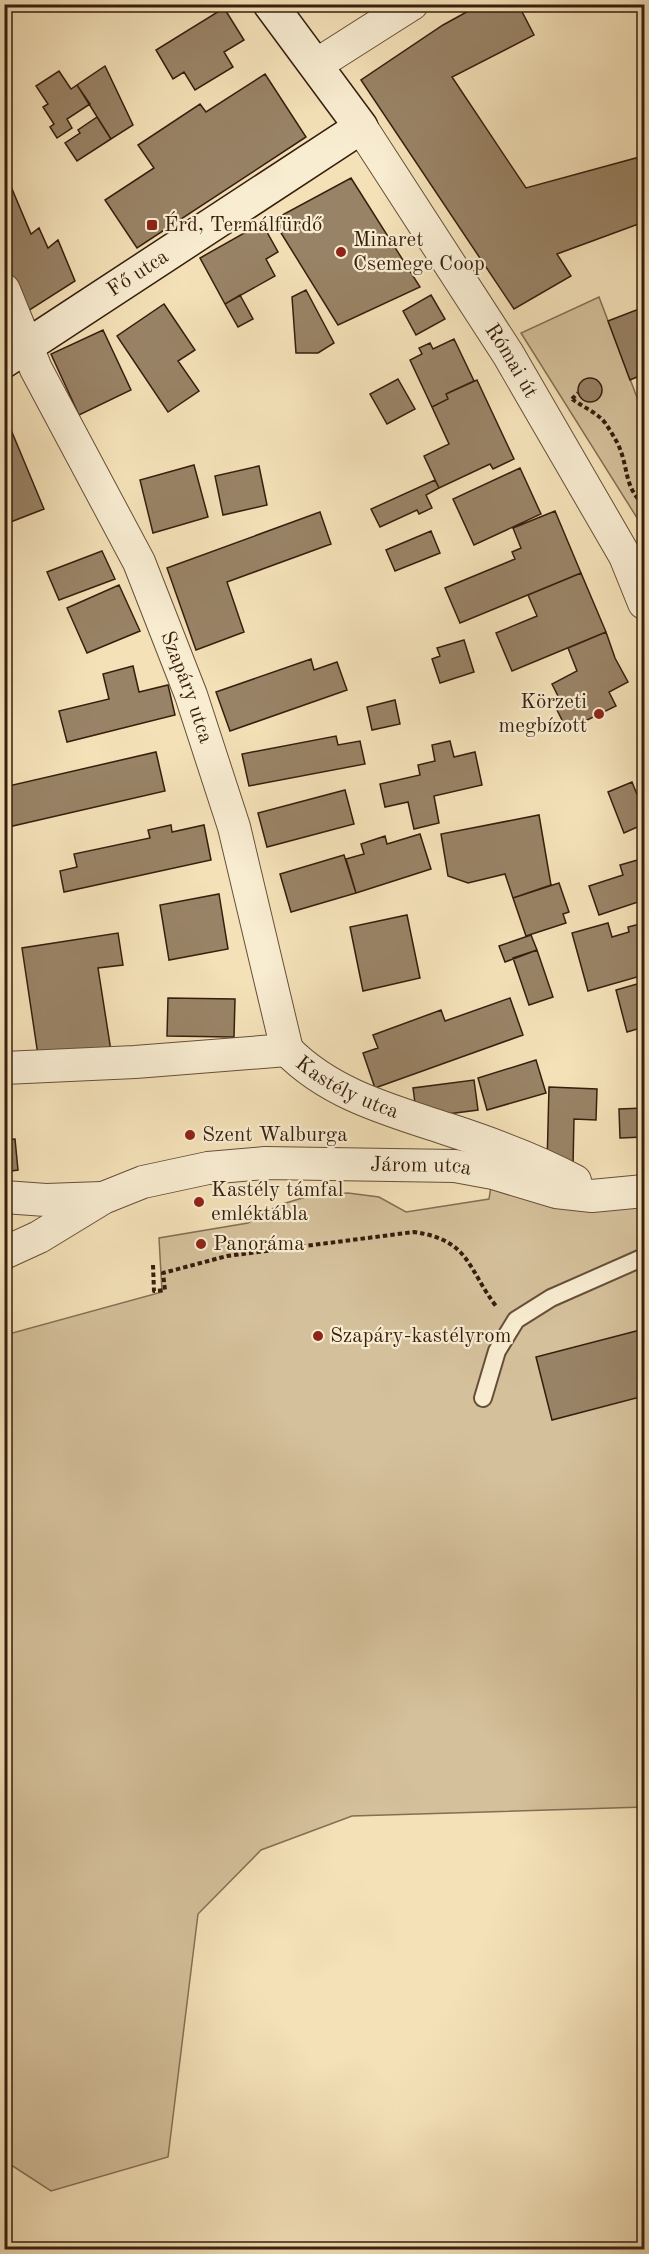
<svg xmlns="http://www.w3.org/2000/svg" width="649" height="2254" viewBox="0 0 649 2254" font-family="'Old Standard TT',serif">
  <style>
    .green { fill: #d4c09b; stroke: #856f54; stroke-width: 1.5 }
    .building { fill: #998366; stroke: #361e0d; stroke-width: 1.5 }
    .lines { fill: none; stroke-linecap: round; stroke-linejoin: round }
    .lane-casing { stroke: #664f38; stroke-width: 20 }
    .street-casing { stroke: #664f38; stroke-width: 34 }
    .secondary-casing { stroke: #361e0d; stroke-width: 36 }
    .path { stroke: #361e0d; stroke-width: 4; stroke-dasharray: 4.5 3; stroke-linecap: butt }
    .lane { stroke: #f8ecd1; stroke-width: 16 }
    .street { stroke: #f8ecd1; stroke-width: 32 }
    .secondary { stroke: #f8ecd1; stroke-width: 33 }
    .poi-dot { fill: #8f2418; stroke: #f8ecd1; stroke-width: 2 }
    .labels { text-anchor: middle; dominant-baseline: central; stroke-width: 4.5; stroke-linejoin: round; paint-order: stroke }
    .poi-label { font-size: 21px; fill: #361e0d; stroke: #f8ecd1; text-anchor: start }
    .street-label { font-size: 21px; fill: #361e0d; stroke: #f8ecd1 }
  </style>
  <rect width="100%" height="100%" fill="#f4e1b8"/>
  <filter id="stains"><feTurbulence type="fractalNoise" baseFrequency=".00333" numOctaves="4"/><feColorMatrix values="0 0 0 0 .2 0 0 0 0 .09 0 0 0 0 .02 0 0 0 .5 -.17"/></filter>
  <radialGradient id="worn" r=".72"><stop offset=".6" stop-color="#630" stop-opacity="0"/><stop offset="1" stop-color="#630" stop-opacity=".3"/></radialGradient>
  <path class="green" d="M599 297 644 416V529L521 333Z
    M493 1173 644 1191V1807L352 1816 261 1850 198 1914 168 2157 51 2191 5 2161V1335L162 1292 159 1238 248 1223 279 1205 309 1196 348 1193 379 1197 406 1212 489 1199Z"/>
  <path class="building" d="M4 4H23L4 16Z
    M481 4H518L534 35 452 77 526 188 636 158 644 172V222L557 254 571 276 514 309 361 80 443 25Z
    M224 8 244 40 224 52 233 67 195 90 184 72 173 79 156 50Z
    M105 66 133 125 111 139 77 85Z
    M59 71 71 89 77 85 90 104 67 119 72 128 57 138 50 127 54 124 43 107 48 104 36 86Z
    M265 74 306 137 137 248 105 200 154 168 138 145 200 104 206 112Z
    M97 117 111 139 77 161 65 143 80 133 78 130Z
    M4 170 31 234 39 228 48 248 58 240 75 281 28 311 4 259Z
    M351 178 420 287 338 325 273 220Z
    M262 223 278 252 266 259 275 276 225 304 200 258Z
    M306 290 334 343 318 353H296L292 297Z
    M240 295 253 319 238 327 225 304Z
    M431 295 445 319 416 335 403 311Z
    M164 304 195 350 178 361 199 391 168 412 117 336Z
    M644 307V374L630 380 608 321Z
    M103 330 131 390 79 415 51 354Z
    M454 339 474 381 446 394 448 399 432 407 410 360 422 354 419 348 430 343 433 349Z
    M578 390a12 12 0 1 1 24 0a12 12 0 1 1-24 0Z
    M398 379 415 409 387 424 370 394Z
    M477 380 514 459 493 469 490 464 439 488 424 456 449 444 432 407 448 399 446 394Z
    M4 413 44 509 8 523 4 514Z
    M194 465 208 517 153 533 140 480Z
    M259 466 267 505 223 515 215 476Z
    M520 468 541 514 474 545 453 499Z
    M435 480 439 488 426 495 432 508 419 514 417 510 380 527 371 509Z
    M555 511 581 573 460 623 445 588 515 559 512 552 521 548 513 528Z
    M320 512 331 544 227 582 244 632 196 650 167 568Z
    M431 531 440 553 395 571 386 550Z
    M102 551 115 579 59 600 47 572Z
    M581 573 606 632 512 671 496 633 537 616 528 595Z
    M119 585 140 631 87 653 67 608Z
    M606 632 615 658 628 682 609 692 616 706 567 730 556 708 562 704 552 684 577 671 568 648Z
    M464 640 474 672 440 683 432 659 440 656 437 648Z
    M311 659 314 670 337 662 347 690 230 731 216 692Z
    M133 666 139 692 168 685 175 715 67 742 59 711 109 699 103 674Z
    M395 700 400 724 372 730 367 707Z
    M336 736 338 745 360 741 365 764 249 786 242 754Z
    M450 741 454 757 475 752 482 785 434 796 439 823 414 829 408 802 385 807 380 784 420 775 418 765 435 761 432 745Z
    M156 752 165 791 4 828V787Z
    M632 782 644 812V824L624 833 608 792Z
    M345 790 354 824 267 847 258 813Z
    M539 815 551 885 513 898 505 874 468 883 448 876 441 834Z
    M171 825 172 832 204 825 211 860 64 892 60 871 77 867 74 854 150 838 148 830Z
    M420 834 431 869 356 893 346 859 364 854 361 844 385 836 387 844Z
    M644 849V900L599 915 589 886 623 875 620 865 641 859 638 851Z
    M344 855 356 893 291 912 280 874Z
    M559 883 569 912 563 914 566 923 526 936 513 898Z
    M219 894 228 949 169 960 160 905Z
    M407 915 420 978 363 991 350 927Z
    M608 923 612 937 629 932 628 927 644 923V975L588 991 572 933Z
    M118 933 123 965 98 968 111 1051 39 1062 22 948Z
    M531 935 537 950 505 962 499 946Z
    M537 950 553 997 529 1005 513 958Z
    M644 982V1027L627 1032 616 990Z
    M168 998 235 999 234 1037 167 1036Z
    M510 998 523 1035 375 1088 363 1053 378 1048 373 1035 441 1010 445 1021Z
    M536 1060 546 1093 487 1110 478 1078Z
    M474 1080 478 1110 417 1118 413 1088Z
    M549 1087 597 1089 596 1120 574 1119 573 1166 547 1165Z
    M644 1108V1137L620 1138 619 1109Z
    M15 1139 18 1170 4 1172V1140Z
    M644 1329V1396L552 1420 536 1357Z"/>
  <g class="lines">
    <defs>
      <path id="lane" d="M483 1398 497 1351 516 1320 551 1298 644 1257"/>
      <g id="street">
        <path d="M316 65 412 4"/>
        <path id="s1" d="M361 127 508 354 625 556 644 603"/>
        <path id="s2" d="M4 290 36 369 139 562 191 695 234 827 287 1050"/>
        <path id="s3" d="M287 1050C330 1094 389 1110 447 1129 490 1143 535 1159 575 1181"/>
        <path d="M4 1068 135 1062 287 1050"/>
        <path d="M4 1197 46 1200 102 1198"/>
        <path id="s4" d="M4 1253 39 1237 103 1198 143 1182 208 1168 265 1163 455 1166 493 1173 556 1192 592 1196 644 1191"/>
      </g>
      <g id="secondary">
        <path id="s5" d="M4 361 361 127 270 4"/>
      </g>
    </defs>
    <use href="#lane" class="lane-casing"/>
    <use href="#street" class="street-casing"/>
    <use href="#secondary" class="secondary-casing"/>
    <path class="path" d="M572 399C584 408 597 412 606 424 611 432 617 441 620 449 629 472 624 486 644 505
      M572 399 578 393
      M153 1265 154 1291 165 1290 163 1273 227 1256 414 1232C470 1240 467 1268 496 1306"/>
    <use href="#lane" class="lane"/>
    <use href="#street" class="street"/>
    <use href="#secondary" class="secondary"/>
  </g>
  <g class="poi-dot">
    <rect x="146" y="219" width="12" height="12" rx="3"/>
    <circle cx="341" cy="252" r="6"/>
    <circle cx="599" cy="714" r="6"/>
    <circle cx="190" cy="1135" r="6"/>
    <circle cx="199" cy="1202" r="6"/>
    <circle cx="201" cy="1244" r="6"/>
    <circle cx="318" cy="1336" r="6"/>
  </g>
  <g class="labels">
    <g class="poi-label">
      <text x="164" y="225">Érd, Termálfürdő</text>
      <text x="353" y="240">Minaret<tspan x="353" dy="24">Csemege Coop</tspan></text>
      <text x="587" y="702" text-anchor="end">Körzeti<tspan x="587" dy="24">megbízott</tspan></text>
      <text x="202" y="1135">Szent Walburga</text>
      <text x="211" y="1190">Kastély támfal<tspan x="211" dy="24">emléktábla</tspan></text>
      <text x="213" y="1244">Panoráma</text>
      <text x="330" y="1336">Szapáry-kastélyrom</text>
    </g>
    <g class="street-label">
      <text stroke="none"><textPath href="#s5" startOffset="160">Fő utca</textPath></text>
      <text stroke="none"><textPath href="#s1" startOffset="278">Római út</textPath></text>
      <text stroke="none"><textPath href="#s2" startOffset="438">Szapáry utca</textPath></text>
      <text stroke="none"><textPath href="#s3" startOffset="72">Kastély utca</textPath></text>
      <text stroke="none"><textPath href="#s4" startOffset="436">Járom utca</textPath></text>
    </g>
  </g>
  <rect width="649" height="2254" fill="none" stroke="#f4e1b8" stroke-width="24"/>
  <rect x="6" y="6" width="637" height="2242" fill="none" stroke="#361e0d" stroke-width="3"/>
  <rect x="12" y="12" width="625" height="2230" fill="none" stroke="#361e0d" stroke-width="1.5"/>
  <rect width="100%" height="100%" filter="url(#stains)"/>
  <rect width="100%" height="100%" fill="url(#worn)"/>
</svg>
